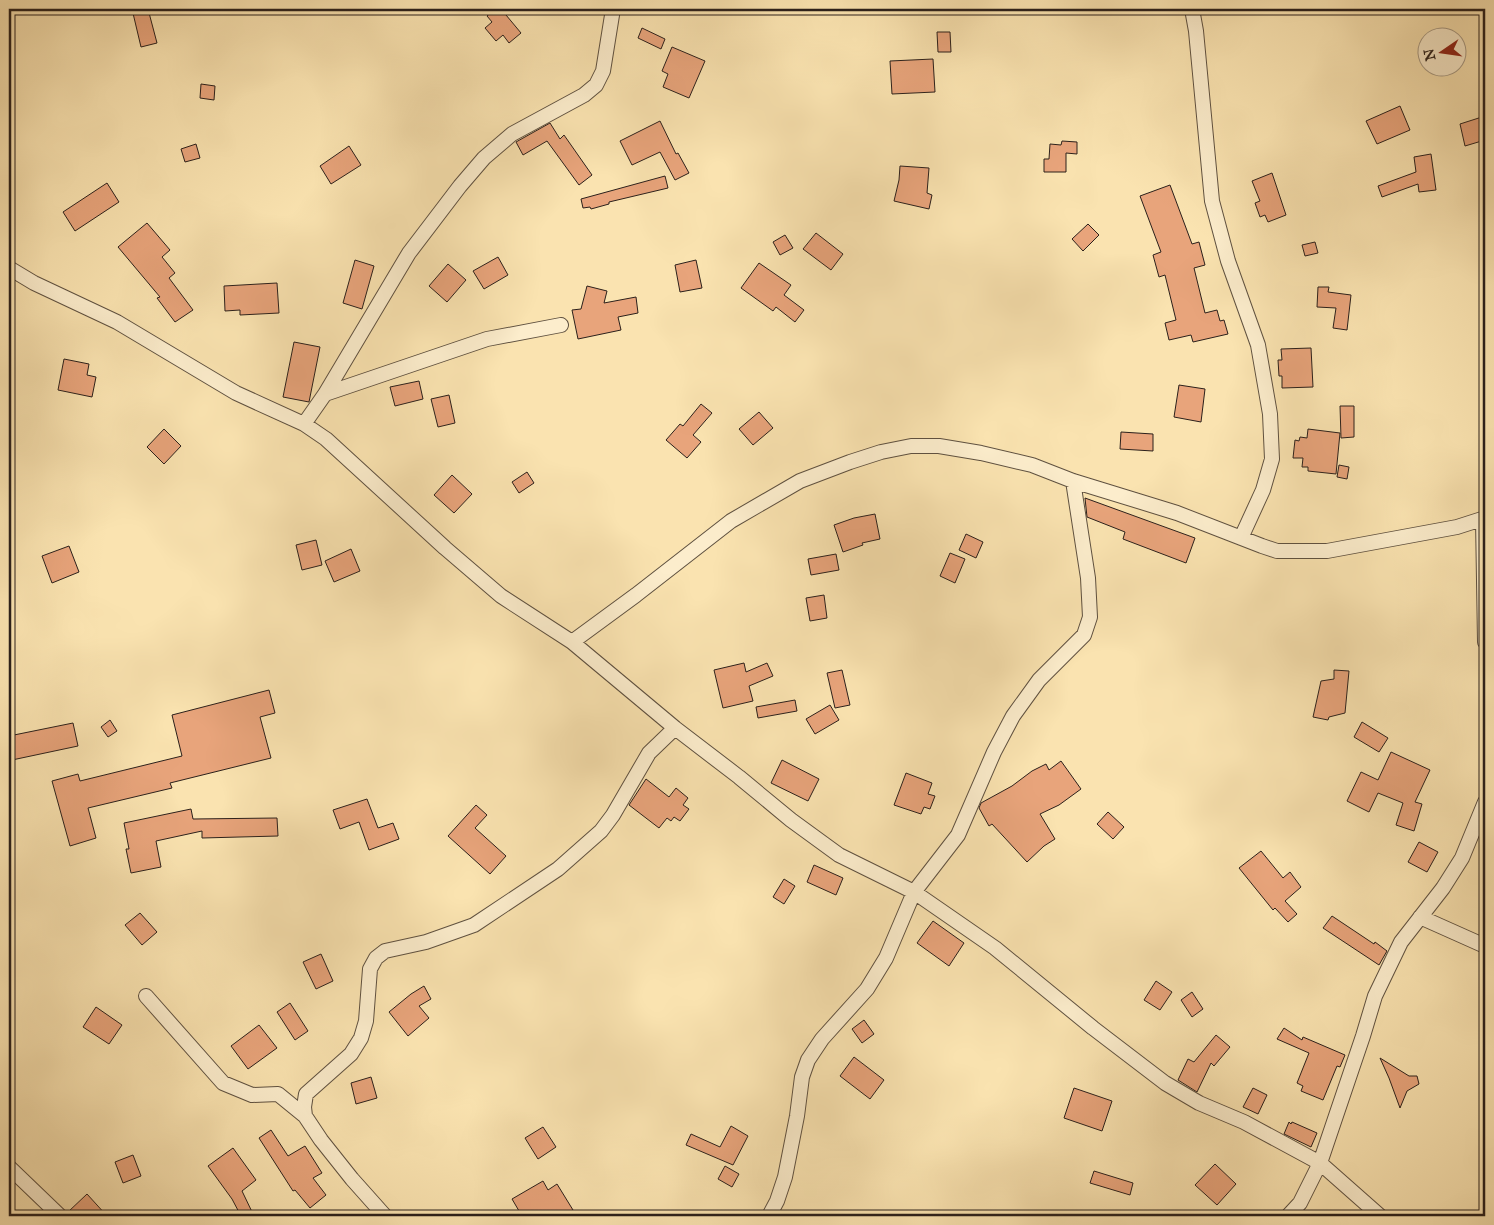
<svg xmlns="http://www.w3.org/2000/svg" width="1494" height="1225" viewBox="0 0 1494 1225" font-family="'IM FELL Great Primer',serif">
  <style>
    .building { fill: #e8a47b; stroke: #2b201b }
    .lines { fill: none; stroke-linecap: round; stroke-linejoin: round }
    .street-casing { stroke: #5f5140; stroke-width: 16 }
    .street { stroke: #fcedcc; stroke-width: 14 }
  </style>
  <rect width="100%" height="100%" fill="#fae3b0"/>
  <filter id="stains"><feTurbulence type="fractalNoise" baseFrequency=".004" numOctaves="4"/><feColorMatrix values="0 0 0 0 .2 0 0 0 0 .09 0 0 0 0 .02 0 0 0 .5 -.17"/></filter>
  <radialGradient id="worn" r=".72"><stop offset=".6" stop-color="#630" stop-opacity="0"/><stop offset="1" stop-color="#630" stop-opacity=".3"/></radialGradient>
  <path class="building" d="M132 9H148L157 43 141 47Z
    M495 9H501L521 33 509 43 503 35 496 41 485 28 492 22 487 16Z
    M642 28 665 39 661 49 638 38Z
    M937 32H950L951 52H938Z
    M672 47 705 61 689 98 663 87 668 74 662 71Z
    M933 59 935 92 892 94 890 61Z
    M201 84 215 86 214 100 200 98Z
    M1400 106 1410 130 1377 144 1366 121Z
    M1485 116V140L1465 146 1460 124Z
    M660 121 676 154 678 153 689 173 675 180 660 152 632 165 620 141Z
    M550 123 560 139 564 135 592 175 579 185 547 141 523 155 516 142Z
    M1062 141 1077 142V154L1066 153V172H1044V159H1049L1050 144 1061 145Z
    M196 144 200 158 185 162 181 149Z
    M349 146 361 165 331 184 320 166Z
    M1431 154 1436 190 1419 192 1418 184 1382 197 1378 186 1416 172 1414 157Z
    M900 166 929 168 927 193 932 195 929 209 894 201 899 180Z
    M1272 173 1286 215 1268 222 1265 215 1260 217 1255 203 1260 201 1252 181Z
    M665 176 668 188 609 202V204L591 209 590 207 583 208 581 199Z
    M107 183 119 202 75 231 63 212Z
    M1170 185 1192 244 1199 242 1205 265 1194 268 1205 313 1217 310 1220 321 1224 320 1228 334 1193 342 1191 335 1169 340 1165 323 1176 320 1165 275 1159 277 1153 255 1161 252 1140 196Z
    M147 223 170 250 162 257 175 273 169 278 193 310 175 322 157 298 160 297 118 247Z
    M1088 224 1099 235 1083 251 1072 239Z
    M816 233 843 254 831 270 803 249Z
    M785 235 793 248 780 255 773 242Z
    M1315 242 1318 253 1305 256 1302 245Z
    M498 257 508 275 484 289 473 271Z
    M355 260 374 266 362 309 343 303Z
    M696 260 702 288 680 292 675 265Z
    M759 263 791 285 784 295 804 310 795 322 776 307 773 311 741 288Z
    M448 264 466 280 447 302 429 286Z
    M277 283 279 313 240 315V310L225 311 224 286Z
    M587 286 607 291 604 303 636 297 638 313 618 317 621 330 578 339 572 310 581 309Z
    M1318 287H1329L1328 292 1351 295 1347 330 1333 328 1336 308 1317 307Z
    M294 342 320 347 309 402 283 397Z
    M1311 348 1313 387 1282 388V376H1279L1278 360H1282L1281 349Z
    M64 359 89 364 87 375 96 377 92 397 58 390Z
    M419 381 423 399 395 406 390 387Z
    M1179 385 1205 389 1201 422 1174 417Z
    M449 395 455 423 438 427 431 399Z
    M701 404 712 413 693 435 701 442 687 458 666 440 680 424 683 426Z
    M1340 406H1354V437L1341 438Z
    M759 412 773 428 753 445 739 429Z
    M164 429 181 446 164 464 147 447Z
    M1308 429 1340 433 1336 474 1308 471V467H1302L1303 458H1293L1295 440 1299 441 1300 437 1307 438Z
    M1121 432 1153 434V451L1120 449Z
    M1339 465 1349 467 1347 479 1337 477Z
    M527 472 534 483 519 493 512 482Z
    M452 475 472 494 454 513 434 495Z
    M1085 498 1195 538 1186 563 1123 539 1125 532 1087 517Z
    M875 514 880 539 862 543 863 545 843 552 834 525 854 518Z
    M966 534 983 542 976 558 959 550Z
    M316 540 322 565 302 570 296 545Z
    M69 546 79 572 52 583 42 556Z
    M351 549 360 571 334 582 325 561Z
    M950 553 965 559 955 583 940 576Z
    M836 554 839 570 811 575 808 559Z
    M824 595 827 618 810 621 806 598Z
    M744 663 746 672 767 663 773 676 749 686 753 701 723 708 714 670Z
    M842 670 850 705 835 708 827 673Z
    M1334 670 1349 671 1345 713 1329 717 1328 720 1313 717 1321 681 1334 679Z
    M269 690 275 713 260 717 271 758 170 783 172 788 88 808 96 838 70 846 52 781 78 774 80 781 182 756 172 715Z
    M795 700 797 711 758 718 756 707Z
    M830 705 839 720 815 734 806 719Z
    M110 720 117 731 108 737 101 727Z
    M1362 722 1388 738 1379 752 1354 737Z
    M73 723 78 746 12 760 9 736Z
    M1391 752 1430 770 1415 802 1422 804 1414 831 1396 825 1403 803 1378 793 1369 812 1347 801 1361 772 1378 780Z
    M782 760 819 779 808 801 771 783Z
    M1061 761 1081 789 1059 805 1040 814 1055 839 1044 846 1027 862 992 824 989 826 979 808 981 803 1012 786 1032 771 1046 764 1049 770Z
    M906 773 932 783 928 794 935 796 930 809 924 807 921 814 894 805Z
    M646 779 669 797 676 788 688 798 683 805 689 809 680 821 674 817 671 821 667 818 659 828 629 805Z
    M367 799 378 828 393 823 399 839 369 850 359 822 340 829 333 810Z
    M476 805 487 815 475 828 506 856 490 874 448 836Z
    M191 809 193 819 277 818 278 836 202 838V831L156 841 161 867 131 873 126 849H129L124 823Z
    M1108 812 1124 827 1113 839 1097 824Z
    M1419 842 1438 852 1427 872 1408 862Z
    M1261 851 1283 878 1290 872 1301 887 1285 901 1297 914 1288 922 1275 908 1273 910 1239 868Z
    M814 865 843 878 836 895 807 882Z
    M784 879 795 886 784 904 773 897Z
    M140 913 157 932 142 945 125 925Z
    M1332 916 1374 944 1375 942 1387 951 1379 965 1323 928Z
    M933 921 964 943 949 966 917 943Z
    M321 954 333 981 316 989 303 962Z
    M1156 981 1172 992 1160 1010 1144 1000Z
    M424 986 431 999 419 1006 429 1018 408 1036 389 1012 411 994Z
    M1192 992 1203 1009 1192 1017 1181 1000Z
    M290 1003 308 1031 295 1040 277 1012Z
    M96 1007 122 1025 109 1044 83 1027Z
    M864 1020 874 1034 862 1043 852 1029Z
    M259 1025 277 1048 248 1069 231 1046Z
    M1284 1028 1302 1040 1303 1037 1345 1055 1340 1067 1337 1066 1323 1100 1301 1091 1303 1086 1297 1083 1309 1053 1277 1039Z
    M1216 1035 1230 1047 1214 1066 1211 1063 1197 1092 1178 1080 1188 1059 1194 1062Z
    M854 1057 884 1080 870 1099 840 1076Z
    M1380 1058 1409 1076H1417L1419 1084 1407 1091 1400 1108 1389 1078Z
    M371 1077 377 1098 356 1104 351 1083Z
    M1074 1088 1112 1101 1102 1131 1064 1118Z
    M1253 1088 1267 1095 1258 1114 1243 1107Z
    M1289 1122 1291 1124 1292 1122 1317 1133 1311 1147 1284 1134Z
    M731 1126 748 1136 733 1165 686 1145 691 1134 720 1147Z
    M543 1127 556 1147 538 1159 525 1138Z
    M271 1130 288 1156 305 1146 322 1173 313 1178 326 1195 310 1208 295 1190 293 1191 259 1138Z
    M233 1148 256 1180 242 1191 254 1216H241L232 1199 208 1166Z
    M133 1155 141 1176 123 1183 115 1162Z
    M1215 1164 1236 1184 1217 1205 1195 1185Z
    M725 1166 739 1174 732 1187 718 1179Z
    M1094 1171 1133 1183 1130 1195 1090 1183Z
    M543 1181 548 1190 557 1184 573 1210 563 1216H522L512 1199Z
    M87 1194 107 1216H69L68 1212Z"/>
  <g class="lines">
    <defs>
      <path id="street" d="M1192 9 1196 31 1212 201 1228 261 1258 345 1270 414 1272 459 1263 490 1241 538
        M9 268 34 283 117 322 236 393 304 424 326 439 445 548 501 596 572 642 675 728 739 777 791 820 839 855 914 892 995 948 1093 1028 1165 1083 1199 1103 1244 1122 1320 1163 1380 1216
        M325 394 487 339 561 325
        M304 424 325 394 409 253 460 186 484 158 512 134 584 95 596 85 603 71 613 9
        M1483 519 1485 642
        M572 642 636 595 731 521 800 481 850 462 881 452 911 446H939L981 453 1032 465 1073 481 1177 513 1262 546 1277 551H1327L1457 527 1485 518
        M1420 917 1485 946
        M146 996 223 1083 252 1095 278 1094 305 1116
        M9 1167 60 1216
        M385 1216 352 1179 321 1140 305 1116 304 1107 306 1094 351 1054 361 1038 366 1021 370 969 376 958 385 951 426 942 474 925 558 869 601 831 613 815 649 753 675 728
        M769 1216 777 1201 785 1177 797 1116 802 1077 808 1060 822 1039 867 989 886 958 914 892 958 835 994 752 1013 716 1039 680 1084 635 1090 617 1088 578 1073 481
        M1288 1216 1300 1203 1320 1163 1363 1036 1375 996 1401 942 1443 888 1462 858 1485 802"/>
    </defs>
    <use href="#street" class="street-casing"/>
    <use href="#street" class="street"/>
  </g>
  <rect width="1494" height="1225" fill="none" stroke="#fae3b0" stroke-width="30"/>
  <rect x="10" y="10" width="1474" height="1205" fill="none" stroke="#2b201b" stroke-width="2.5"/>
  <rect x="15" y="15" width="1464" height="1195" fill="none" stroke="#2b201b"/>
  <g transform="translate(1442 52) rotate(257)"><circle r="24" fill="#fcedcc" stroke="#a89b85"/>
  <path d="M0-4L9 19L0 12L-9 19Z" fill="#8f2418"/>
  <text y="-8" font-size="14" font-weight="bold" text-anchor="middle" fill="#2b201b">N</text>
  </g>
  <rect width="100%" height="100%" filter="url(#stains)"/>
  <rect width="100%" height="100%" fill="url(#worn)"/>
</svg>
